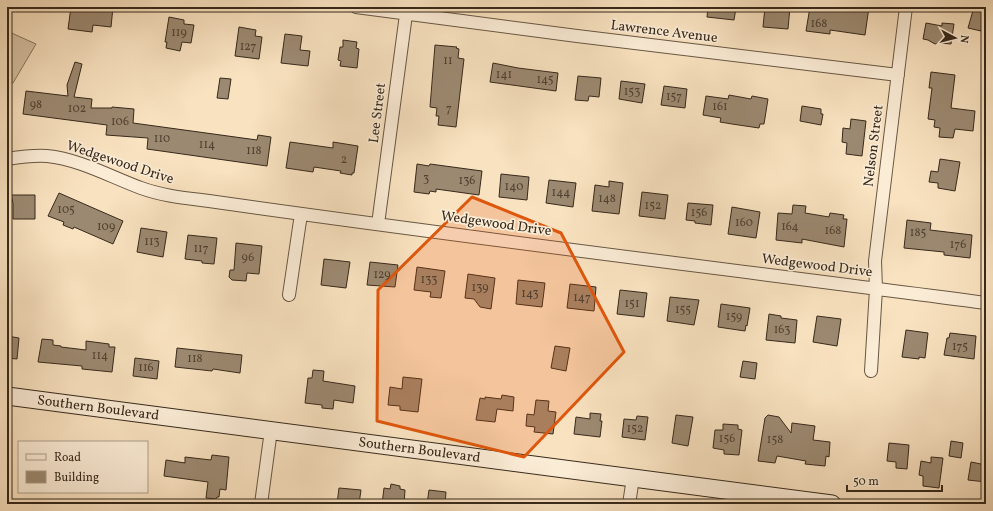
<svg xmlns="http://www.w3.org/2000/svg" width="993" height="511" viewBox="0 0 993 511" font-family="Vollkorn,serif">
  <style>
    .green { fill: #d8c3a4; stroke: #887660 }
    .building { fill: #9c8971; stroke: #37291b }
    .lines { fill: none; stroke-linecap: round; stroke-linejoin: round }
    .street-casing { stroke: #685744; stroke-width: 14 }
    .secondary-casing { stroke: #37291b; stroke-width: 19 }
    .street { stroke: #fbecd6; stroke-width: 12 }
    .secondary { stroke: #fbecd6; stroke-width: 17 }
    .marked { fill: #df570d; fill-opacity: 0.2; stroke: #df570d; stroke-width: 3; stroke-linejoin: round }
    .labels { text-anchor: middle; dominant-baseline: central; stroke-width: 3.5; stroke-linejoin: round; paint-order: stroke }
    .number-label { font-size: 12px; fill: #504130 }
    .street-label { font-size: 14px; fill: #37291b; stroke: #fbecd6 }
  </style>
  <rect width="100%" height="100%" fill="#f9e2c0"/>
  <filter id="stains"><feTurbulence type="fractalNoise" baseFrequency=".005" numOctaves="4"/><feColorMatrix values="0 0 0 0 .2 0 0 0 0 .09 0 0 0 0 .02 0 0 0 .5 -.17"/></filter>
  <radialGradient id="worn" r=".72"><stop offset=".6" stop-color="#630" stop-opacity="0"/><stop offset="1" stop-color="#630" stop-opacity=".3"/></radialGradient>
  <path class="green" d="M7 31 36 44 13 83 7 82Z"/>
  <path class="building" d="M71 7H113L111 27 93 25 92 32 68 29Z
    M708 7 736 8 734 20 707 17Z
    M765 7H790L788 29 763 27Z
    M810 7H869L865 35 830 30V34L806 31Z
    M974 7H984L982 17H984L981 31 968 28Z
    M169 17 184 20V24L194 25 191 43 182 42 180 51 166 48 167 42H165Z
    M926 23 942 26V23L954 24 951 44 940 43 935 44 928 40 923 39Z
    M239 27 256 30 255 36 262 37 259 59 235 56Z
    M285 34 302 36 300 50 310 51 308 66 281 63Z
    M343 40 357 42 356 48 359 49 357 68 340 66 341 61 338 60 340 47H343Z
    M435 45 457 47 456 48 459 49 458 58 464 59 456 127 438 125 439 116H436L437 108 430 107Z
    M75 62 82 64 74 97 92 99 91 108H112V107L134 109 133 123 257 140 258 135 271 137 267 166 147 149 148 138 106 135 107 125 23 114 26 91 68 96 67 85Z
    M493 63 518 68 558 73 556 91 490 82Z
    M931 72 955 75 951 108 975 111 973 131 955 129 953 138 939 137 940 128 934 127 935 120 928 119 932 88H929Z
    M578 76 601 78 599 97 589 96 588 101 575 100Z
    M220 78 231 79 228 99 217 98Z
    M621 81 645 84 642 103 619 99Z
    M664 86 687 89 685 108 661 105Z
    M729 95 751 99 752 96 768 99 764 124H760L759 128 732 124 720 122 721 118 703 115 706 96 728 99Z
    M802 106 821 109V114H823L821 125 800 121Z
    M851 119 866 121 862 156 846 154 847 143 842 142 843 128 850 129Z
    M290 142 333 148V142L358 146 354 173H352V175L340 173 341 171 314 167 313 172 286 168Z
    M940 159 960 162 955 191 938 188V183L929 182 931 171 938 172Z
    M417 164 429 166 430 164 482 171 479 195 436 189V192L430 191 429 194 414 192Z
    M501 174 529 177 527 200 499 197Z
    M549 180 576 183 573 207 546 203Z
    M609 181 623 183 619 214 592 211 595 185 609 187Z
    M642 192 668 195 665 219 639 216Z
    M59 193 123 221 113 244 74 227 73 229 63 225 64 222 48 216Z
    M11 195H35V219H13V203Z
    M688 203 713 205 711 225 695 223V221L686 220Z
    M793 205 806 206 805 213 829 217 830 213 844 215 843 219H847L844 247 802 239V243L776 240 778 213 792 214Z
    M732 207 760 212 756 238 728 234Z
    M907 220 931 223 930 230 972 235 970 258 944 255V252L904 248Z
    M141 228 167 232 163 257 137 252Z
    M188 235 217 238 214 264 202 263V261L185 259Z
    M236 243 262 246 259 274 247 273 246 281 232 280 229 277 230 270H234Z
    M324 259 350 262 346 288 321 285Z
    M370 262 398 265 395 287 367 285Z
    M417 267 445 271 441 298 430 297 431 292 414 290Z
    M468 274 495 278 491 309 480 307 474 299 465 298Z
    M518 280 545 283 542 307 516 304Z
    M570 284 596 287 594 311 567 308Z
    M620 290 647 293 644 317 617 314Z
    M670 297 699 300 694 325 667 321Z
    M721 304 750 308 747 326 746 325 745 331 718 327Z
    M769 314 781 316V318L797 320 795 343 766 340Z
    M817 316 841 319 837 346 813 342Z
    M906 330 928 333 925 358 919 357V359L902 357Z
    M950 333 976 336 974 359 944 355 947 338H949Z
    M7 336 19 338 17 359 7 358Z
    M42 339 53 340V345L61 346V347L86 350V341L109 344V347H115L112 372 82 369V366L38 362Z
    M555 346 570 348 566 371 551 368Z
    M177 348 242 355 240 373 213 369 212 371 175 367Z
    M135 358 159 361 157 379 133 376Z
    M743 361 757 363 755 379 740 377Z
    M313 370 324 371 323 381 355 386 353 403 334 400 333 409 322 408V405L305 403 308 378H312Z
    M403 377 422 379 418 412 400 410V406L388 405 390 387 402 389Z
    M502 395 514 397 513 411 497 409 495 422 476 420 480 398 485 399V397L501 399Z
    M536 400 549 401 548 411 556 412 553 434 534 432 535 427 526 426 527 414 534 415Z
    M590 413 601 414 600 421H602L600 437 574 434 576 417 590 419Z
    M676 415 693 417 688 446 672 443Z
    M768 415 779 417 791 433 792 423 815 426 813 440 830 442 829 457 826 456 825 466 805 464 806 461 777 456 775 463 758 461 765 418Z
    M637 416 648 417 645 440 622 437 624 419 636 420Z
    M723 424 738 425V429L742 430 739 455 724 454V450L713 448 715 430H723Z
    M951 441 963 443 961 458 949 456Z
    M889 443 909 445 907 469 896 468V462L887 461Z
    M212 455 229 457 226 490 220 489 219 497H217L216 499 206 498 208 482 164 476 166 460 185 463V457L211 460Z
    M931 457 943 458 939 488 923 486V476L919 475 921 461 931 463Z
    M971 462 986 465V482L968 480Z
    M391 484 400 486V489L405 490 404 504H382L384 488 390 489Z
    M339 488 361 490 359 504H337Z
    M429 490 446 492 445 504H427Z"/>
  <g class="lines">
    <defs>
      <path id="street" d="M356 7 577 36 898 75
        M7 159C20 157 34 155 47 156 79 159 111 177 141 188 163 196 186 198 209 201 468 238 727 269 986 303
        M378 224 407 7
        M289 295 301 214
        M871 371 876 289 875 261 906 7
        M261 504 271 430
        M629 504 633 478"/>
      <g id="secondary">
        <path id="s1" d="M7 396 832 504"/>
      </g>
    </defs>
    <use href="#street" class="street-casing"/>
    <use href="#secondary" class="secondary-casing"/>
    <use href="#street" class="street"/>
    <use href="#secondary" class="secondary"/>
  </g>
  <path class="marked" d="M472 197 561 233 624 352 524 457 377 421 378 290Z"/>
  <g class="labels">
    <g class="number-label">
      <text x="819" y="24">168</text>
      <text x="179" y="33">119</text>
      <text x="248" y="47">127</text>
      <text x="448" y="61">11</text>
      <text x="504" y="75">141</text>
      <text x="545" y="80">145</text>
      <text x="632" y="92">153</text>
      <text x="674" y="97">157</text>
      <text x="36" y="105">98</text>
      <text x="720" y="107">161</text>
      <text x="77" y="109">102</text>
      <text x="449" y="109">7</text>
      <text x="120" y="122">106</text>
      <text x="162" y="139">110</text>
      <text x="207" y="145">114</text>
      <text x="254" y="151">118</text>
      <text x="344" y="160">2</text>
      <text x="426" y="179">3</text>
      <text x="467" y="181">136</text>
      <text x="514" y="187">140</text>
      <text x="561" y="193">144</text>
      <text x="607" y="199">148</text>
      <text x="653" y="206">152</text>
      <text x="66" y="210">105</text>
      <text x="699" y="213">156</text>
      <text x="744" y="223">160</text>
      <text x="106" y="227">109</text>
      <text x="790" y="227">164</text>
      <text x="833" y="231">168</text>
      <text x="918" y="233">185</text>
      <text x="152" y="242">113</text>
      <text x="958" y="245">176</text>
      <text x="201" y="249">117</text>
      <text x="248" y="258">96</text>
      <text x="382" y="275">129</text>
      <text x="429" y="280">133</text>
      <text x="480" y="288">139</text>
      <text x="530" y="294">143</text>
      <text x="582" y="298">147</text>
      <text x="632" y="304">151</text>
      <text x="683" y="310">155</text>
      <text x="734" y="317">159</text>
      <text x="782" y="330">163</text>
      <text x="960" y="347">175</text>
      <text x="100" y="356">114</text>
      <text x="195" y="359">118</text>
      <text x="146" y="368">116</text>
      <text x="635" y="429">152</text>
      <text x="727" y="439">156</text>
      <text x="775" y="440">158</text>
    </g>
    <g class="street-label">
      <text transform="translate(664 32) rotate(7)">Lawrence Avenue</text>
      <text transform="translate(378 113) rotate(-83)">Lee Street</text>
      <text transform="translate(874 146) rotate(-83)">Nelson Street</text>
      <text transform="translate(120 163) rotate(18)">Wedgewood Drive</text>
      <text transform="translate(496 224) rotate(8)">Wedgewood Drive</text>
      <text transform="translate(817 266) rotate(7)">Wedgewood Drive</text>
      <text stroke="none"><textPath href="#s1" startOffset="92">Southern Boulevard</textPath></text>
      <text stroke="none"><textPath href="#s1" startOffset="416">Southern Boulevard</textPath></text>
    </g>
  </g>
  <rect width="993" height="511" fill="none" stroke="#f9e2c0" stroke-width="24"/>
  <rect x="8" y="8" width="977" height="495" fill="none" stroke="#37291b" stroke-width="2"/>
  <rect x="12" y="12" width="969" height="487" fill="none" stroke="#37291b"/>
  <rect x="18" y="441" width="130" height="52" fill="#fbecd6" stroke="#ad9e8b"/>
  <rect x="26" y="454" width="20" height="6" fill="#fbecd6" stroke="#ad9e8b"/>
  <text x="54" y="461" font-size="12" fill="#37291b">Road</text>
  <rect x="26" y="471" width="20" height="12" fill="#9c8971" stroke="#ad9e8b"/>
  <text x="54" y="481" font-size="12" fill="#37291b">Building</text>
  <g transform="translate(955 38) rotate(97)" stroke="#fbecd6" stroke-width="3" paint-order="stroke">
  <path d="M0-3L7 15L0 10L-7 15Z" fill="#37291b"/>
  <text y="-6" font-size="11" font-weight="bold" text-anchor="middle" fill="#37291b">N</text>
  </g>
  <path d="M847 485v6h95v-6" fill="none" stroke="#37291b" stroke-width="2"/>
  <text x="853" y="485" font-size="12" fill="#37291b" stroke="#fbecd6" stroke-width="3" paint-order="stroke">50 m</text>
  <rect width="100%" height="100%" filter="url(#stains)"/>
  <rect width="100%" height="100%" fill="url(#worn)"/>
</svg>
